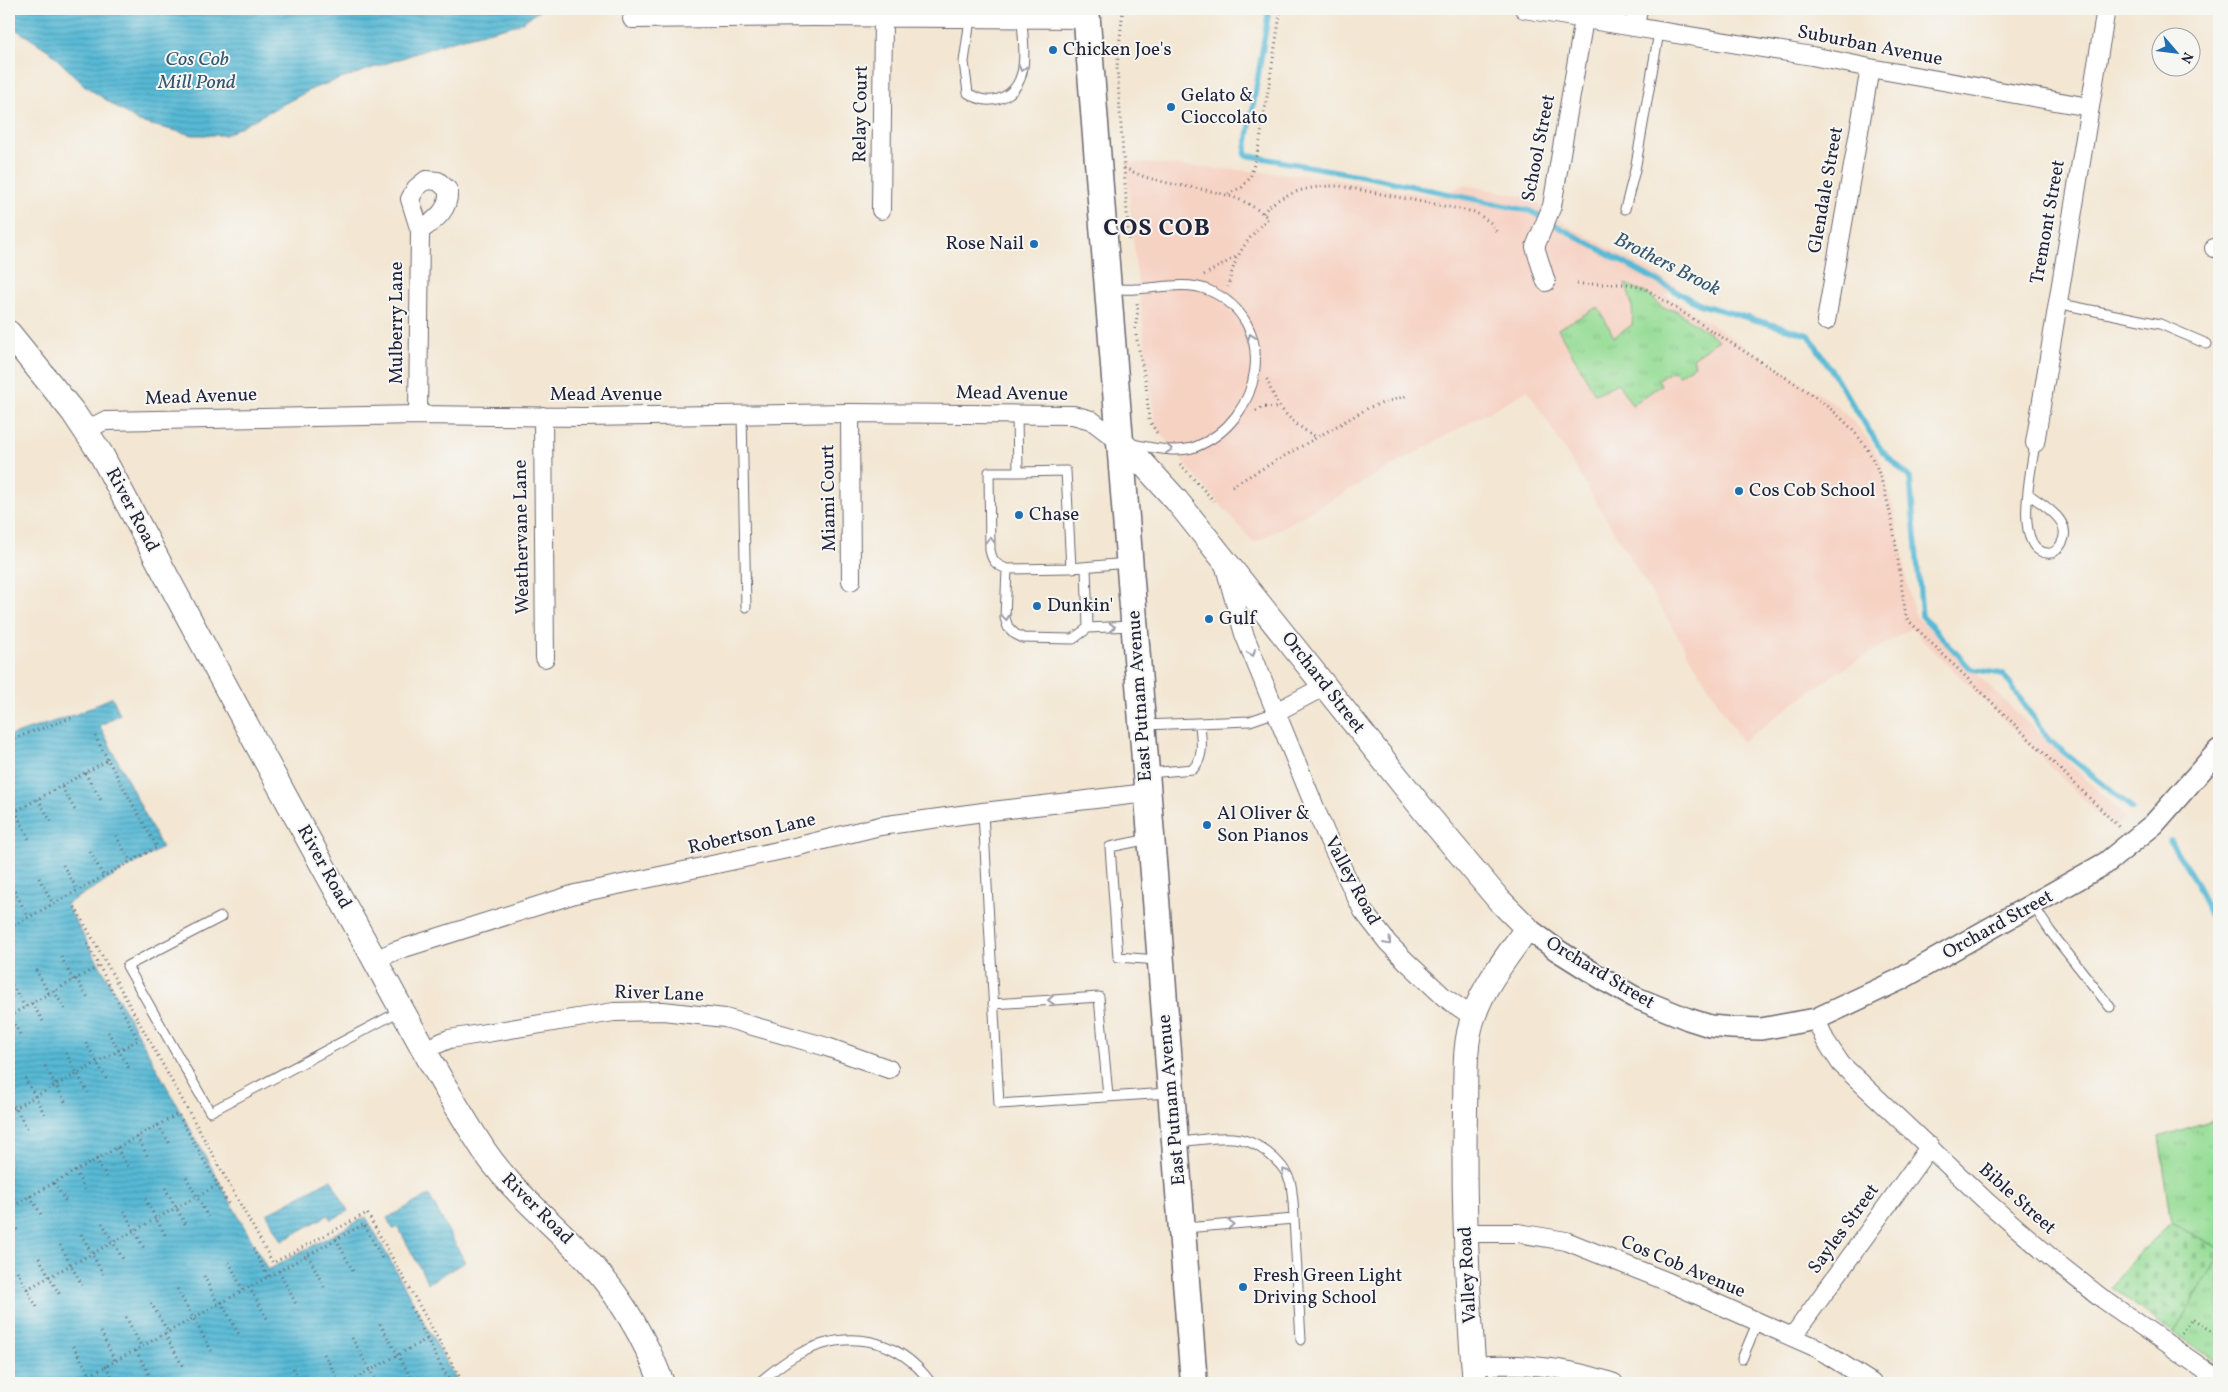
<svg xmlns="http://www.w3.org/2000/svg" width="2228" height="1392" viewBox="0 0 2228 1392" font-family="Vollkorn,serif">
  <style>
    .built { fill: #f6d2c3 }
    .cemetery { fill: url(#cemetery-stones); stroke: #5c8068 }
    .park { fill: url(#park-tufts); stroke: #5c8068 }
    .water { fill: url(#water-rules); stroke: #3c6e88 }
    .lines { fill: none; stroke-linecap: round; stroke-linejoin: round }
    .stream { stroke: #57b9d5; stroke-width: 5.5 }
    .service-casing { stroke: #6b6770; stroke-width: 11 }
    .minor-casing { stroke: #6b6770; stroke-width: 20 }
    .tertiary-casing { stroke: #6b6770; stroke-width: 24 }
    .secondary-casing { stroke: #6b6770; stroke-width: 26 }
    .primary-casing { stroke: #6b6770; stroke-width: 29 }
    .path { stroke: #6b6770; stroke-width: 3; stroke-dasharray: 1 4; stroke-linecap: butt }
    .service { stroke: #fff; stroke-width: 9 }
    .minor { stroke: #fff; stroke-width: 18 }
    .tertiary { stroke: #fff; stroke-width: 21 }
    .secondary { stroke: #fff; stroke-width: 24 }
    .primary { stroke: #fff; stroke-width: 26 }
    .oneway { stroke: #9c9ca7 }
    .poi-dot { fill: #1f6fb2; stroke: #f6f6f2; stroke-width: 2 }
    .labels { text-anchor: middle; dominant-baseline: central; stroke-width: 4; stroke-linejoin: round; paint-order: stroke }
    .street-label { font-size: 19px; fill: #22223b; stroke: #f6f6f2 }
    .poi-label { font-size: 19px; fill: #22223b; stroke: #f6f6f2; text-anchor: start }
    .water-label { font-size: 20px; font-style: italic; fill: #355771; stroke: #f6f6f2 }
    .district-label { font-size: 24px; font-weight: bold; letter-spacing: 1px; fill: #22223b; stroke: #f6f6f2 }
  </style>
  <defs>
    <pattern id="cemetery-stones" width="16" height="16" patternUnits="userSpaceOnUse" patternTransform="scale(1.25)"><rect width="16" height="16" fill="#97dd96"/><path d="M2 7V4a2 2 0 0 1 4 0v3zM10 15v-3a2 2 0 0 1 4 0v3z" fill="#82bd82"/></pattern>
    <pattern id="park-tufts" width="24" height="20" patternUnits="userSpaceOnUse" patternTransform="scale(1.25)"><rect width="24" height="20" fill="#97dd96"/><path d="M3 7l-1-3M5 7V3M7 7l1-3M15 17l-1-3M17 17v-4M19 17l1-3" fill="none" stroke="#82bd82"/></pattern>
    <pattern id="water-rules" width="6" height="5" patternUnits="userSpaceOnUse" patternTransform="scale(1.25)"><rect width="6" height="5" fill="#57b9d5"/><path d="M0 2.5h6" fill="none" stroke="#4896ae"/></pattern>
  </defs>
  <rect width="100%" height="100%" fill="#f6f6f2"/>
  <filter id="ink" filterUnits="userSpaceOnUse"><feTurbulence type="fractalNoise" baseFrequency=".02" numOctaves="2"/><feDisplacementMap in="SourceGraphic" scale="10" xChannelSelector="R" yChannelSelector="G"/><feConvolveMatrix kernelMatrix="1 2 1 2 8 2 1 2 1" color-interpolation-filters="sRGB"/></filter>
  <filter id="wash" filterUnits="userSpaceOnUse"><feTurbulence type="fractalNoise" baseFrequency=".0096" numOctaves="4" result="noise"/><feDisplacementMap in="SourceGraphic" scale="20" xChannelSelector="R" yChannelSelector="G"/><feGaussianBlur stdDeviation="1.12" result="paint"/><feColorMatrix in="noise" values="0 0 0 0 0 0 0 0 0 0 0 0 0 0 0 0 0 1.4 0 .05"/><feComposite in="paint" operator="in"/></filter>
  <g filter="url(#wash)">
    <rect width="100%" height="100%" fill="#f3e6d2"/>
    <path class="built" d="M1126 162 1317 176 1436 197 1464 185 1530 197 1562 222 1677 286 1666 295 1829 400 1852 420 1868 439 1882 463 1894 510 1908 588 1915 615 2126 817 2113 829 1911 628 1829 678 1742 742 1528 390 1254 543 1191 471 1155 426 1136 268Z"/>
    <path class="cemetery" d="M2172 1223 2219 1248V1257L2174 1333 2111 1287 2138 1254Z"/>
    <path class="park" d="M1625 284 1650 295 1663 308 1677 311 1719 340 1693 358 1695 365 1679 375 1673 371 1658 379 1661 385 1632 405 1618 383 1595 394 1558 329 1598 307 1614 337 1632 325C1634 310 1631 298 1625 284Z
      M2219 1118V1248L2172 1223 2159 1137Z
      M2219 1257V1363L2174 1333Z"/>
    <path class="water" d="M9 9H542L519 24 452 41 314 88 225 135H193L139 122 85 86 48 50 9 25Z
      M112 697 120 714 100 726 162 848 66 904 268 1270 366 1217 458 1383H9V736L77 714Z
      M331 1179 348 1211 331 1220 328 1215 282 1241 267 1214Z
      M429 1195 465 1262 428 1283 398 1227 393 1229 387 1218Z"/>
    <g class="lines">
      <path class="stream" d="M1269 9 1245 155 1369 177 1530 211 1699 304 1809 335 1882 451 1910 478 1922 616 1971 669 2003 674 2049 740 2132 808
        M2170 841 2197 884 2219 936"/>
    </g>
  </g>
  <g filter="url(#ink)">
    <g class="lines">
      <defs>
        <path id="service" d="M970 19 964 62 968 93C978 99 986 102 998 99 1035 88 1022 38 1021 9
          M1625 209 1635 170 1659 32
          M1109 288C1118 289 1127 290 1136 289 1159 288 1186 281 1208 290 1282 321 1263 421 1195 447 1174 454 1151 447 1131 444
          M2056 303 2160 324 2207 344
          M742 414 746 607
          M1017 415 1018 472 1066 471 1071 568
          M1018 472H989L990 550C992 561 996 565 1007 569L1071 568 1127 563
          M2028 494C2045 506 2076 523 2060 546 2057 550 2052 554 2047 553 2012 549 2032 467 2035 443
          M1086 567 1088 628
          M1007 569 1005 618 1008 627 1015 634 1023 638 1073 639 1088 628 1131 626
          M1143 725 1250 721 1276 712
          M1149 773 1193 769C1205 756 1201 740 1200 724
          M983 812 999 1104 1168 1093
          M1149 839 1110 847 1118 957 1158 960
          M2033 905 2050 931 2110 1007
          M221 917 127 966 210 1112 402 1010
          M993 1004 1099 997 1108 1096
          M1178 1142C1196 1141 1215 1136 1233 1138 1255 1139 1283 1161 1290 1181 1292 1187 1292 1195 1293 1201L1301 1340
          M1185 1228 1294 1219
          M1742 1359 1758 1321
          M758 1383C770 1374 782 1363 795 1356 845 1328 897 1336 931 1383"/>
        <path id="minor" d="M1524 9 1812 56 1870 68 2089 107
          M632 19 813 17 1087 19
          M1635 27 1638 9
          M881 210 883 18
          M2214 248 2219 249
          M1546 282 1535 247 1552 206 1584 19
          M1826 321 1870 68
          M850 413 851 581
          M418 415 420 231 410 199 416 188 426 180 438 181 448 190C450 210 435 220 420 231
          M543 416 545 658
          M87 430 104 421 418 415 582 417 850 413 1073 415 1091 420 1120 442
          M2035 443 2106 9
          M1224 564 1244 634 1325 832 1363 911 1388 943 1406 961 1444 997 1473 1017
          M1276 712 1325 686
          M375 960 395 951 575 894 787 849 880 826 983 812 1147 793
          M1816 1019 1825 1040 1841 1064 1987 1202 2057 1263 2103 1299 2219 1380
          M424 1050 449 1039 614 1012 663 1011 725 1018 827 1047 889 1069
          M1465 1233H1518L1566 1241 1666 1281 1817 1348 1872 1383
          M1793 1336 1930 1146
          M1474 1366C1523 1362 1568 1367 1614 1383"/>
        <path id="tertiary" d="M1527 928 1557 950 1606 981 1634 997 1688 1019 1710 1026 1732 1028 1761 1029 1816 1019 1899 980 2106 863 2154 824 2219 750"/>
        <path id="secondary" d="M9 333 73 412 101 454C184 609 266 763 351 917 393 992 432 1069 478 1141 507 1189 552 1221 589 1262 621 1297 645 1339 662 1383
          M1120 442 1138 458 1177 501 1430 818 1499 900 1527 928C1508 956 1485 983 1474 1015 1463 1044 1466 1079 1465 1110 1463 1201 1467 1292 1475 1383"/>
        <path id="primary" d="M1086 9 1194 1383"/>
      </defs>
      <use href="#service" class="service-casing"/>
      <use href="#minor" class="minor-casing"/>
      <use href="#tertiary" class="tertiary-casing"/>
      <use href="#secondary" class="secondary-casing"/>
      <use href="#primary" class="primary-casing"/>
      <path class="path" d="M1123 9 1117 67 1129 242
        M1124 168C1132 171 1140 176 1149 178 1190 191 1235 187 1268 218 1245 242 1235 254 1228 287
        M1228 194 1242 187 1250 178 1253 168 1260 141 1281 9
        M1263 213C1279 192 1314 185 1340 186L1475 212 1491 223 1497 233
        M1204 275 1236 257
        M1577 284H1629L1646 289C1682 312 1718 335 1755 358 1801 388 1857 416 1878 471 1895 516 1898 568 1906 616L1909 621 2119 827
        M1135 329 1138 310 1137 303
        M1136 335 1146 384 1149 420 1158 435
        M1267 379C1277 409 1289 421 1316 437
        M1256 411 1263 407 1278 408
        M1180 464 1214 501
        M1232 486 1370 407 1409 395
        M95 736 108 760
        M9 740 74 717
        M85 773 101 800
        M62 787 76 812
        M38 799 53 825
        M15 811 29 839
        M9 815 108 760 157 847 9 928
        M116 836 131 862
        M90 852 104 877
        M63 865 78 891
        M39 878 53 904
        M15 891 28 918
        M75 907 273 1263 367 1213 463 1383
        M61 957 73 980
        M36 970 49 994
        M76 979 89 999
        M12 985 25 1007
        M54 991 66 1011
        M32 1003 44 1023
        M9 1016 99 966
        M9 1016 21 1036
        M108 1032 130 1070
        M86 1043 108 1082
        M66 1053 88 1093
        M45 1066 67 1105
        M25 1078 46 1117
        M9 1097 27 1128
        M9 1111 138 1040 87 943
        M158 1125 170 1144
        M137 1137 148 1157
        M117 1148 128 1167
        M96 1159 108 1179
        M75 1171 86 1191
        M186 1177 208 1217
        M54 1183 66 1202
        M165 1188 187 1227
        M30 1196 42 1216
        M145 1199 167 1238
        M9 1208 178 1114 229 1205
        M124 1211 145 1250
        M9 1216 17 1230
        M102 1223 124 1261
        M81 1234 103 1274
        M336 1239 354 1273
        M60 1245 82 1285
        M253 1249 268 1277
        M308 1255 325 1289
        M39 1258 61 1297
        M229 1262 243 1291
        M17 1271 38 1309
        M279 1271 296 1304
        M204 1276 218 1304
        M249 1287 268 1320
        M27 1289 218 1185
        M177 1289 212 1352
        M221 1302 240 1336
        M151 1303 168 1332
        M411 1307 444 1372 452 1383
        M126 1317 141 1346
        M380 1324 414 1383
        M101 1332 115 1361
        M2181 1333 2192 1318 2219 1337
        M165 1334 183 1367
        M352 1338 377 1383
        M73 1346 95 1383
        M136 1351 154 1383
        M324 1354 340 1383
        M106 1366 115 1383
        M293 1368 302 1383
        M90 1375 364 1224 382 1258
        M347 1383 427 1339"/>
      <use href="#service" class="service"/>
      <use href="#minor" class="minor"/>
      <use href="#tertiary" class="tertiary"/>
      <use href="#secondary" class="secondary"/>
      <use href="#primary" class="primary"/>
    </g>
    <defs><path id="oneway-chevron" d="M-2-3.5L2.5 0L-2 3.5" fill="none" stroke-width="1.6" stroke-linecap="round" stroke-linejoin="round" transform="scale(1.25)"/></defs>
    <g class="oneway">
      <use href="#oneway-chevron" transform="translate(1022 68) rotate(104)"/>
      <use href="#oneway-chevron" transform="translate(1251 337) rotate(-110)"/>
      <use href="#oneway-chevron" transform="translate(1169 449) rotate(4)"/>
      <use href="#oneway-chevron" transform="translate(990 540) rotate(-90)"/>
      <use href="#oneway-chevron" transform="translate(1006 617) rotate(82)"/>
      <use href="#oneway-chevron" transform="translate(1112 627) rotate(-3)"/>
      <use href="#oneway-chevron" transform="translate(1252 653) rotate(67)"/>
      <use href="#oneway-chevron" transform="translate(1388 942) rotate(49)"/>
      <use href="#oneway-chevron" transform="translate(1051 1000) rotate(176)"/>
      <use href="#oneway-chevron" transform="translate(1285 1172) rotate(-122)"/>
      <use href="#oneway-chevron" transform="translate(1231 1224) rotate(-5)"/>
    </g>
  </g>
  <g class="poi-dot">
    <circle cx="1053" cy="50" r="5"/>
    <circle cx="1171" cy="107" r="5"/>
    <circle cx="1034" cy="244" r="5"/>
    <circle cx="1739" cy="491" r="5"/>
    <circle cx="1019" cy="515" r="5"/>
    <circle cx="1037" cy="606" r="5"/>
    <circle cx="1209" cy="619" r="5"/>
    <circle cx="1207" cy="825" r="5"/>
    <circle cx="1243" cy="1287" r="5"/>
  </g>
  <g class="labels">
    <g class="street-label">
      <text transform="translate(1870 46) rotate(11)">Suburban Avenue</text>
      <text transform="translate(861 114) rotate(-89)">Relay Court</text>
      <text transform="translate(1539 148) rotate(-79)">School Street</text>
      <text transform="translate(1826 190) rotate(-80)">Glendale Street</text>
      <text transform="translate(2048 222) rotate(-80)">Tremont Street</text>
      <text transform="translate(397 323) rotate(-90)">Mulberry Lane</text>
      <text transform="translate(1012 394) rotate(1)">Mead Avenue</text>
      <text x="606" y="395">Mead Avenue</text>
      <text transform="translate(201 397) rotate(-2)">Mead Avenue</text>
      <text transform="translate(829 498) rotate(-91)">Miami Court</text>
      <text transform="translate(132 510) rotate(62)">River Road</text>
      <text transform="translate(522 537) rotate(-91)">Weathervane Lane</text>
      <text transform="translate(1323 683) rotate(52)">Orchard Street</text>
      <text transform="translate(1140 696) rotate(-94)">East Putnam Avenue</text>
      <text transform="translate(752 834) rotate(-13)">Robertson Lane</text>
      <text transform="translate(324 867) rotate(61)">River Road</text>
      <text transform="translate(1352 881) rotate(62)">Valley Road</text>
      <text transform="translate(1998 925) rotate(-29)">Orchard Street</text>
      <text transform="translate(1600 973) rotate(31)">Orchard Street</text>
      <text transform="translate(659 994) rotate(2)">River Lane</text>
      <text transform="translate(1172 1100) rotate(-95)">East Putnam Avenue</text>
      <text transform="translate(2017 1199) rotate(42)">Bible Street</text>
      <text transform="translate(537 1209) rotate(45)">River Road</text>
      <text transform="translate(1844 1229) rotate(-54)">Sayles Street</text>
      <text transform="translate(1683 1267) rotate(23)">Cos Cob Avenue</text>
      <text transform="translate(1468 1275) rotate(-93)">Valley Road</text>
    </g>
    <g class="poi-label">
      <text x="1063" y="50">Chicken Joe's</text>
      <text x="1181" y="96">Gelato &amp;<tspan x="1181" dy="22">Cioccolato</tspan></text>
      <text x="1024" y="244" text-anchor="end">Rose Nail</text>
      <text x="1749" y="491">Cos Cob School</text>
      <text x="1029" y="515">Chase</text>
      <text x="1047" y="606">Dunkin'</text>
      <text x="1219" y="619">Gulf</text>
      <text x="1217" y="814">Al Oliver &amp;<tspan x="1217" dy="22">Son Pianos</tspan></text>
      <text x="1253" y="1276">Fresh Green Light<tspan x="1253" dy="22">Driving School</tspan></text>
    </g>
    <g class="water-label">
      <text x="197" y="60">Cos Cob<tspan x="197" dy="23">Mill Pond</tspan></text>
      <text transform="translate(1667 265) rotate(27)">Brothers Brook</text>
    </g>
    <g class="district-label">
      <text x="1157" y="229">COS COB</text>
    </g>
  </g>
  <rect width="2228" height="1392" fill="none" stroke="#f6f6f2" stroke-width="30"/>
  <g transform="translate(2176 52) rotate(118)"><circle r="24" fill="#f6f6f2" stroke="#a1a1a9"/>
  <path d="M0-4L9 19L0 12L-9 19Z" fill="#1f6fb2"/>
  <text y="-8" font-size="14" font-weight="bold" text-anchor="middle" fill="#22223b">N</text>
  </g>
</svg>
